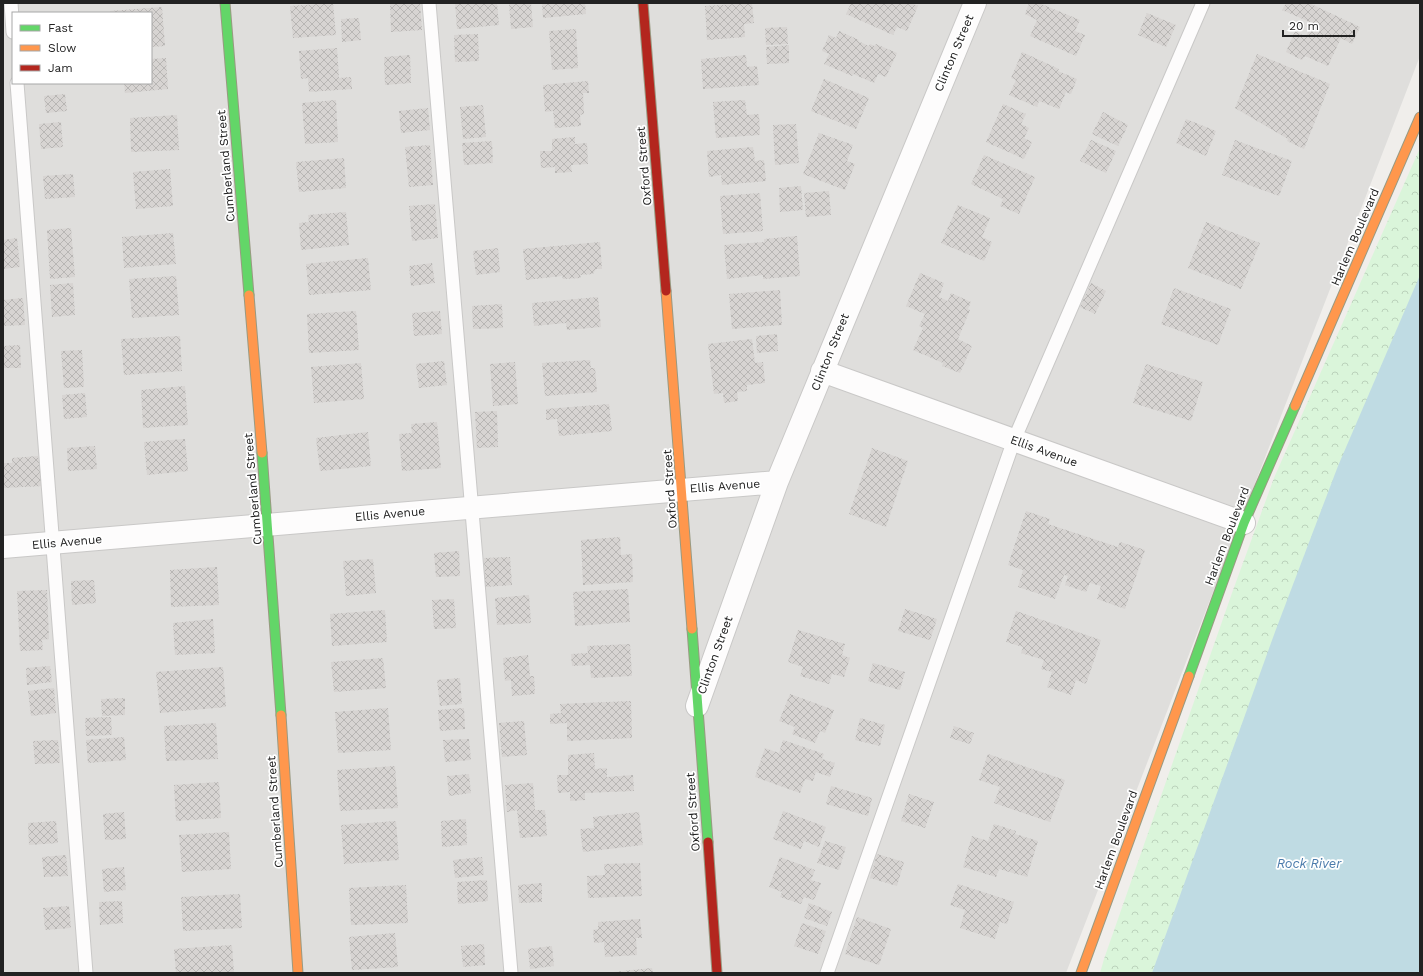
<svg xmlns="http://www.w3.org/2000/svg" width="1423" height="976" viewBox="0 0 1423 976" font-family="'Work Sans',sans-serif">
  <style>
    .residential { fill: #dfdedc; fill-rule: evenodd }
    .park { fill: url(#park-crowns) }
    .water { fill: #bfdbe3 }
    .building { fill: url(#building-cross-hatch) }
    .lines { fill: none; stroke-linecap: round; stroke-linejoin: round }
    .lane-casing { stroke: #c9c8c7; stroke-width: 15 }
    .street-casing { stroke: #c9c8c7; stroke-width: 24 }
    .fast-casing { stroke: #999a82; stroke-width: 11 }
    .slow-casing { stroke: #999a82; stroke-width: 11 }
    .jam-casing { stroke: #999a82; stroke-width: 11 }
    .lane { stroke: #fdfcfc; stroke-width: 13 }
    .street { stroke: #fdfcfc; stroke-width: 22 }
    .fast { stroke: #63d668; stroke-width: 9 }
    .slow { stroke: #ff974d; stroke-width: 9 }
    .jam { stroke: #b3261e; stroke-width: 9 }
    .labels { text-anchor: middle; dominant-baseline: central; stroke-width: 3.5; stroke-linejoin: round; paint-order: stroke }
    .street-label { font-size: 12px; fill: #222; stroke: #fff }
    .water-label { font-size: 13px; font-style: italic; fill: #4a7aab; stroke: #fff }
  </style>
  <defs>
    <pattern id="park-crowns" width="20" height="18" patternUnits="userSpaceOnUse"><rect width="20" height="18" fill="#daf5da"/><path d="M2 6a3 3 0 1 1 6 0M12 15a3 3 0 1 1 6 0" fill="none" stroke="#bbd2bb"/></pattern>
    <pattern id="building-cross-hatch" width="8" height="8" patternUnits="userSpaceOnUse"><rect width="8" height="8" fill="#d7d4d2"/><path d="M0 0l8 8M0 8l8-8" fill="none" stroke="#b8b6b4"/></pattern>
  </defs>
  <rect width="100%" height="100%" fill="#f0eeeb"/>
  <path class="residential" d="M3 3H1420V56L1066 973H3ZM13 13H151V83H13Z"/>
  <path class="park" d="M1420 148V277L1153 973H1100L1104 959 1232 593 1274 478Z"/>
  <path class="water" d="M1420 275V973H1152L1275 632 1338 466Z"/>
  <path class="building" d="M333 3 336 35 293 38 290 6Z
    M390 3H420L422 30 391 32Z
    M455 3H497L499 25 457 29Z
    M531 3 533 27 511 29 509 4Z
    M542 3H585L586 14 543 18Z
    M752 3 754 23 744 24 745 37 707 40 705 6Z
    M851 3H911L918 6 907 31 897 27 893 35 846 14Z
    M1029 3H1039L1080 20 1075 31 1085 35 1076 56 1030 36 1037 20 1025 14Z
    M1286 3H1309L1360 27 1352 44 1341 38 1328 66 1305 56 1302 60 1286 52 1295 31 1306 37 1312 23 1282 10Z
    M162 7 165 46 151 47V13H110V11Z
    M1147 13 1176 25 1166 47 1138 35Z
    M359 18 361 40 342 42 341 19Z
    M787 27 788 44 766 45 765 28Z
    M576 29 578 68 552 70 549 31Z
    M839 31 859 40 858 41 869 46 870 44 875 46 876 44 897 53 886 77 878 74 874 83 853 74 852 76 824 64 829 54 822 51 829 35 836 38Z
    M478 34 479 61 455 62 454 35Z
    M789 45V63L767 64 766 47Z
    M337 48 339 78 351 77 352 89 309 92 308 78 301 79 299 51Z
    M1022 52 1059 69 1058 71 1077 79 1071 94 1066 92 1059 109 1039 101 1037 107 1009 95 1016 80 1011 78Z
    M1257 54 1330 84 1304 149 1287 141 1288 139 1235 108Z
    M410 55 411 83 385 85 384 57Z
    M746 55 747 67 757 66 759 85 703 89 701 59Z
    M166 58 168 89 125 93 124 83H151V59Z
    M824 79 869 98 856 129 811 111Z
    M588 81 589 93H583L584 114 580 115 581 126 555 128 553 111 545 112 543 85Z
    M65 94 67 111 46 113 44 96Z
    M336 100 338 142 305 144 302 103Z
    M745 100 747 115 759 114 760 135 716 138 713 102Z
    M1003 104 1026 114 1021 124 1029 128 1024 138 1032 142 1024 159 986 142Z
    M483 105 486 137 463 139 460 107Z
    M428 108 430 130 401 133 399 111Z
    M1103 112 1128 125 1118 146 1092 134Z
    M177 115 179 150 131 152 130 118Z
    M1186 119 1216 131 1206 156 1176 143Z
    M61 122 63 147 41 149 39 124Z
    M796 124 799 163 775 165 773 125Z
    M819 133 853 145 847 161 855 164 845 190 803 174Z
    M575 137V144L587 143 588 164 571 165 572 172 555 173V167L541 168 540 151H552V139Z
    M1091 140 1116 151 1106 173 1080 161Z
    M1235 140 1292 161 1279 196 1222 175Z
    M492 141 493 163 464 165 462 143Z
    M430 145 433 185 409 187 405 147Z
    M753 147 755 161 764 160 766 181 722 185 721 175 709 177 707 151Z
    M984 155 1035 177 1019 214 1000 206 1003 199 971 184Z
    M344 158 346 188 299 192 296 162Z
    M170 169 173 206 136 209 133 172Z
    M73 174 75 197 45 199 43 176Z
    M801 186 803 210 780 212 779 188Z
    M829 191 831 215 806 217 804 193Z
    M760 193 763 231 723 234 720 196Z
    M435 204 438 238 412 241 409 206Z
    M958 205 990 218 982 237 992 242 984 261 941 243Z
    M346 212 349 245 301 250 299 223 309 222 308 215Z
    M1206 222 1260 243 1241 289 1188 268Z
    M71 228 75 277 50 279 47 230Z
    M173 233 176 264 124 268 122 237Z
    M797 236 800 276 763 279V275L727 279 724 245 764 242V239Z
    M17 238 20 267 3 269V240Z
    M600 242 602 269H596L593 274 580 275 581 278 563 279 562 276 526 280 523 249Z
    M498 248 500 272 476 275 473 251Z
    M368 258 371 290 309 295 306 264Z
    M432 263 435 283 411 286 409 266Z
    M920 273 944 283 939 297 948 301 951 293 971 302 968 309 970 310 958 339 972 346 960 373 942 366 943 363 913 350 923 328 919 326 925 314 906 306Z
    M176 276 179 315 132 318 129 279Z
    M73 283 75 315 52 317 50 285Z
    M1091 283 1106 291 1095 314 1080 307Z
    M1174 288 1231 309 1218 345 1161 324Z
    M780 290 782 325 732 329 729 294Z
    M598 297 601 327 567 330 566 323 534 326 532 303Z
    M23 298 25 325 3 326V300Z
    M502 304 503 328 473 329 472 306Z
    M356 311 359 350 309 353 307 314Z
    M440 311 442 334 414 336 412 313Z
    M777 334 778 351 757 353 756 336Z
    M180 336 182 371 124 375 121 339Z
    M752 339 755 363 763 362 765 383 747 385V391L737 392 738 401 724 403 723 393 714 394 708 344Z
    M20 345 21 368H3V346Z
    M82 350 84 387 64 388 61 351Z
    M590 360 591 368H595L597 392 545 396 542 363Z
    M444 361 447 385 419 388 416 364Z
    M515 362 518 404 493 406 490 364Z
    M361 363 364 399 314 403 311 367Z
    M1146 364 1203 382 1191 421 1133 403Z
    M185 386 188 425 143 428 141 390Z
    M85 393 87 417 64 419 62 395Z
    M609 404 612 431 559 436 557 419 546 420V409Z
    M497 411 498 447 477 448 475 412Z
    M437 422 441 468 402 471 399 434 412 433 411 424Z
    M368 432 371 466 320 471 316 438Z
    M185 439 188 471 147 475 144 442Z
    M95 446 97 469 68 471 67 448Z
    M872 448 908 461 886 527 849 514Z
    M38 456 39 461 42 460 44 486 3 488V463H12V458Z
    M1026 511 1050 519 1048 524 1118 547 1120 542 1145 550 1125 609 1097 599 1101 586 1090 583 1086 592 1065 585 1068 576 1064 575 1055 599 1018 587 1023 570 1008 565Z
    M620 537 621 555 632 554 633 582 583 585 581 540Z
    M459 551 460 576 436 577 434 553Z
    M510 557 512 585 485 587 484 558Z
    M373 559 376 593 346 596 343 561Z
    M217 567 219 605 171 607 170 570Z
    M94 580 96 603 72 605 71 581Z
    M628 589 630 622 575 626 573 592Z
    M47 590 49 639 42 640 43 650 20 651 17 591Z
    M529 595 531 623 497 625 495 598Z
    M454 599 456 628 434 629 432 600Z
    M905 609 937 619 930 640 898 631Z
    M385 610 387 642 332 646 330 614Z
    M1016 611 1101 640 1086 684 1076 680 1071 695 1047 687 1052 672 1041 669 1044 660 1021 653 1023 647 1006 642Z
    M213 619 215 653 175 655 173 623Z
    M798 630 845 644 842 655 850 658 844 677 832 674 829 684 800 676 803 667 788 662Z
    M630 644 632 676 591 678 590 665 572 666 571 654 588 653 587 646Z
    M528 655 530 676H534L535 694 512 696 511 680 505 681 503 658Z
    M383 658 386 688 334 692 331 662Z
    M873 663 905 672 900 690 868 681Z
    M50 666 52 682 27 685 26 668Z
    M223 667 226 707 160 713 156 672Z
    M460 678 462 704 440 706 437 680Z
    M54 688 56 713 31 716 28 691Z
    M790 694 834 710 825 733 820 731 815 743 792 734 795 727 779 721Z
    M125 698V715L102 716 101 699Z
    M631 701 632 738 567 741V723L550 724V714L561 713 560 704Z
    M388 708 391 750 338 753 335 712Z
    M464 708 465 729 440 731 438 710Z
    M111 717 112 735 86 736 85 718Z
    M860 718 885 725 880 746 855 740Z
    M524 721 527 755 502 757 499 723Z
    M216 723 218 759 166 761 164 726Z
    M954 726 974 733 970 744 950 738Z
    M124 737 126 760 88 763 86 740Z
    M469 739 471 760 445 762 443 740Z
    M58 740 60 763 35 764 33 741Z
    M783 740 824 754 822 759 835 763 830 777 816 772 813 781 805 779 800 793 755 777 765 748 779 753Z
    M594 753 595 769 607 768V777L633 775 634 791 585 793V800L570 801V792L558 793 557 775H568V755Z
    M988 754 1065 780 1050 822 994 803 1000 787 979 780Z
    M395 766 398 808 340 811 337 770Z
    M469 774 471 793 449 796 447 776Z
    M219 782 221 818 176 821 174 785Z
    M533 783 535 810H545L547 836 520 838 517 810 507 812 505 785Z
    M831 786 872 798 868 816 826 804Z
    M909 794 934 802 925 828 901 821Z
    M783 811 826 827 819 847 804 841 801 849 773 839Z
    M124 812 126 839 105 840 103 814Z
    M639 812 643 845 583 852 580 829 594 828 593 817Z
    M466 819 467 845 442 847 441 821Z
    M56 821 58 843 29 845 28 823Z
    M396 821 399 860 344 864 341 825Z
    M994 824 1016 831 1015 834 1038 841 1027 877 999 869 996 877 963 867 972 836 988 841Z
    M229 832 231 869 182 872 179 835Z
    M825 841 846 847 839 870 817 863Z
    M877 854 904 862 897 886 870 878Z
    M66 855 68 876 44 877 42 857Z
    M482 857 484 875 455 878 453 860Z
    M780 857 815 870 811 880 821 883 814 900 804 897 801 904 780 897 782 892 769 887Z
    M640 863 642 896 588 898 587 876 605 875 604 864Z
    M124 867 126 890 104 892 102 869Z
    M487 880 488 901 458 904 457 882Z
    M542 883V902L519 903 518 885Z
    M958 884 1014 902 1007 924 1000 922 995 939 960 928 965 910 950 905Z
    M406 885 408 923 351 925 349 888Z
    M240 894 242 928 183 931 181 897Z
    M122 901 123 923 100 925 99 902Z
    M809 903 832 912 827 926 804 918Z
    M69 906 71 928 45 930 43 908Z
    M857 917 891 929 879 965 845 954Z
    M640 919 642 938H636L637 955 605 957 604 942 594 943 593 930 598 929V922Z
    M802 923 826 931 818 954 794 946Z
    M395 933 398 967 352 970 349 937Z
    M484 944 485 965 463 967 461 946Z
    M232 945 234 973H176L174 949Z
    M552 946 554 966 530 969 528 949Z
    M652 968 653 973H613V972Z"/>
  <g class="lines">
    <defs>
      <path id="lane" d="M11 3 13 32
        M429 3 511 973
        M17 83 86 973
        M827 973 1014 440 1203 3"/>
      <path id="street" d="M822 371 1244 523
        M3 547 777 482
        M697 706 777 482 975 3"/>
      <path id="fast" d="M225 3 249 295
        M262 453 281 715
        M692 629 708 842
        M1189 676 1244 523 1295 406"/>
      <path id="slow" d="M666 291 692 629
        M249 295 262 453
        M1295 406 1420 117
        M281 715 298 973
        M1081 973 1189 676"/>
      <path id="jam" d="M643 3 666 291
        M708 842 717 973"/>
    </defs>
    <use href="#lane" class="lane-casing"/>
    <use href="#street" class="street-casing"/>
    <use href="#fast" class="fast-casing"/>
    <use href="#slow" class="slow-casing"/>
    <use href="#jam" class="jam-casing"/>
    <use href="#lane" class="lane"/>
    <use href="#street" class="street"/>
    <use href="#fast" class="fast"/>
    <use href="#slow" class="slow"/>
    <use href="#jam" class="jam"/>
  </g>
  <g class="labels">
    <g class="street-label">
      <text transform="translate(954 53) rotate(-67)">Clinton Street</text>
      <text transform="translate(226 166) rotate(-95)">Cumberland Street</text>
      <text transform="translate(644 166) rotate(-95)">Oxford Street</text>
      <text transform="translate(1355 237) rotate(-67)">Harlem Boulevard</text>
      <text transform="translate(830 352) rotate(-68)">Clinton Street</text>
      <text transform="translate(1044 451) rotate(20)">Ellis Avenue</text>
      <text transform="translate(725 486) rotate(-4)">Ellis Avenue</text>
      <text transform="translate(253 489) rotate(-95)">Cumberland Street</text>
      <text transform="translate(670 489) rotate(-94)">Oxford Street</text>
      <text transform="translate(390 514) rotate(-5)">Ellis Avenue</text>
      <text transform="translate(1227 536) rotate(-69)">Harlem Boulevard</text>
      <text transform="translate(67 542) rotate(-5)">Ellis Avenue</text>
      <text transform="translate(715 655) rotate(-70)">Clinton Street</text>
      <text transform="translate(275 812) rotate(-94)">Cumberland Street</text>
      <text transform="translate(693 812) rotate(-94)">Oxford Street</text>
      <text transform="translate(1116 840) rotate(-70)">Harlem Boulevard</text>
    </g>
    <g class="water-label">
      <text x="1309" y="863">Rock River</text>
    </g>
  </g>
  <rect width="1423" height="976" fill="none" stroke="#222222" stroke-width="8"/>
  <rect x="12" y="12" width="140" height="72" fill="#ffffff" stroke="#a7a7a7"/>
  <rect x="20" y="25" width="20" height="6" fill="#63d668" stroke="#a7a7a7"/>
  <text x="48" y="32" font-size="12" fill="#222222">Fast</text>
  <rect x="20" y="45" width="20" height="6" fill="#ff974d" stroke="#a7a7a7"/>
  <text x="48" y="52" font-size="12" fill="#222222">Slow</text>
  <rect x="20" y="65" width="20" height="6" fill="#b3261e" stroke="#a7a7a7"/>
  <text x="48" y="72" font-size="12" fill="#222222">Jam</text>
  <path d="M1283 30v6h71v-6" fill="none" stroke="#222222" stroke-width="2"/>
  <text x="1289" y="30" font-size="12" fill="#222222" stroke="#ffffff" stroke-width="3" paint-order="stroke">20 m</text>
</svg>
